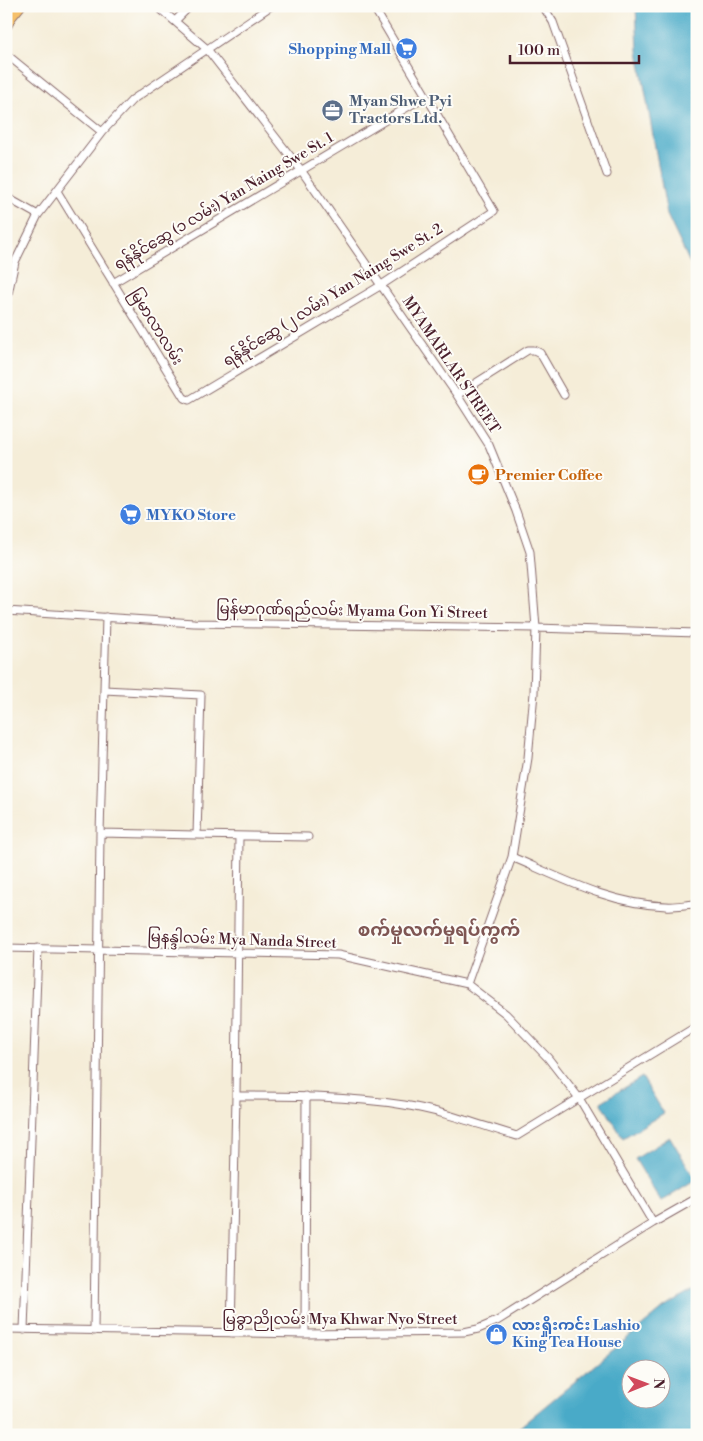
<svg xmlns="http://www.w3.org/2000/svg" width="703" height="1441" viewBox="0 0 703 1441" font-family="'Libre Bodoni','Noto Sans Myanmar',serif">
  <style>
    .water { fill: #49aac8; stroke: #4a647a; fill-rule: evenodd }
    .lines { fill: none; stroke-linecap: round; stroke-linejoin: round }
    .minor-casing { stroke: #866768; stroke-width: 9 }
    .primary-casing { stroke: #866768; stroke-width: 13 }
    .minor { stroke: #fff; stroke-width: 7 }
    .primary { stroke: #f6c06b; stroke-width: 11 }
    .labels { text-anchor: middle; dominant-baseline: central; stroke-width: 4; stroke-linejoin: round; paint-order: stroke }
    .shop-label { font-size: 15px; font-weight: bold; fill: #366cbe; stroke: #fdfcf7; text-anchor: start }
    .service-label { font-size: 15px; font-weight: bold; fill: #4e5e75; stroke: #fdfcf7; text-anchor: start }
    .street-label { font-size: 15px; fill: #4a1f2b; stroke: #fdfcf7 }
    .food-label { font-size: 15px; font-weight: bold; fill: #c56008; stroke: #fdfcf7; text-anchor: start }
    .quarter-label { font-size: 18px; font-weight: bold; fill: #7f5653; stroke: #fdfcf7 }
  </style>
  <rect width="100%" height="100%" fill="#fdfcf7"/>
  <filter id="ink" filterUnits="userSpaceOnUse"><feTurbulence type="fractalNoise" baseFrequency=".02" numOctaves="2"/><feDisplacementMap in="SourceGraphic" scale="10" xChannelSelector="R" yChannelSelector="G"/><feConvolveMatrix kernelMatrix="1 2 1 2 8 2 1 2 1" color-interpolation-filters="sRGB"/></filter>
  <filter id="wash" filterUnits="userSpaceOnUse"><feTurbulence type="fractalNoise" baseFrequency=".0096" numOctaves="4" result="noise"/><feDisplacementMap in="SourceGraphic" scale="20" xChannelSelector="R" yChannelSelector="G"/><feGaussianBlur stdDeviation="1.12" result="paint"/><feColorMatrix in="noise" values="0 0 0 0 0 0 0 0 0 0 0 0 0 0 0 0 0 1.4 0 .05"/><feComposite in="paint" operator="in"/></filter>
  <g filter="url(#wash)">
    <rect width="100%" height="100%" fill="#f5edd8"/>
    <path class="water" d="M636 6H697V278L667 215 638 51Z
      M642 1077 664 1113 623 1138 601 1102Z
      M670 1137 696 1180 661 1202 635 1159Z
      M697 1289V1435H510L665 1307ZM630 1368H660V1398H630Z"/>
  </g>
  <g filter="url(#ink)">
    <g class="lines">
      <defs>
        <path id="minor" d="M157 6 207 49 301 170 457 395 489 445 516 511 530 552 536 628 534 693 528 758 512 857 467 984
          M543 6 553 22 607 174
          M175 21 190 6
          M6 54 102 132
          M57 191 184 398 189 400 380 286 494 211 373 6
          M6 197 38 215
          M113 283 426 96
          M6 303 15 262 38 215 102 132 132 100 271 6
          M457 395 528 350H534L540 353 564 395
          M6 611 194 623 536 628 697 633
          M100 833 197 835 201 695 104 690
          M197 835 308 837
          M512 857C561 878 612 905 666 906 676 907 687 904 697 904
          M6 948 338 955 467 984 506 1014 548 1058 579 1098 653 1223
          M236 1096C292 1096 348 1096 404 1105 442 1111 480 1125 517 1136L697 1026
          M6 1329 305 1334 464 1332 478 1329 497 1321 653 1223 697 1198
          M24 1330 38 948
          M94 1331 100 833 106 617
          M231 1333 236 1096 239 836
          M305 1334 306 1096"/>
        <path id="primary" d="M6 25 10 17 19 6"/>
      </defs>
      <use href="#minor" class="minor-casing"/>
      <use href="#primary" class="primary-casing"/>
      <use href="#minor" class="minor"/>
      <use href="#primary" class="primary"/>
    </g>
  </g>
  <defs>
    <symbol id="supermarket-disc" viewBox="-11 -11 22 22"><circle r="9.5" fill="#3f7fe0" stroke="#fdfcf7"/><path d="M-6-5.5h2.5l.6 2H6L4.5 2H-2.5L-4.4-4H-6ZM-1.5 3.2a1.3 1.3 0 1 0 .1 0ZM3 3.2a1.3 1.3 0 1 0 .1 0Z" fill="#fff"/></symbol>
    <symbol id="office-disc" viewBox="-11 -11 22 22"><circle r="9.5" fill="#5c6f8a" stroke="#fdfcf7"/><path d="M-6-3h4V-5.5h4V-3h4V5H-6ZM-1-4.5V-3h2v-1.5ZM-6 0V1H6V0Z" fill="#fff"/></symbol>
    <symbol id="cafe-disc" viewBox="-11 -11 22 22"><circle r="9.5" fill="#e8710a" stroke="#fdfcf7"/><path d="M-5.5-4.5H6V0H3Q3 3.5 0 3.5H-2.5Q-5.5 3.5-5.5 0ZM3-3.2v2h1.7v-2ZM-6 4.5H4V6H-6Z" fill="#fff"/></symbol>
    <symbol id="shop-disc" viewBox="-11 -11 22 22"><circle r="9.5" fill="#3f7fe0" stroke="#fdfcf7"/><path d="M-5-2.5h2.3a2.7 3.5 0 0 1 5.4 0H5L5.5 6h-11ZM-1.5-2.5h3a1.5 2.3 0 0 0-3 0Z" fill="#fff"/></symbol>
  </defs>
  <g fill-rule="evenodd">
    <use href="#supermarket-disc" x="394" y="36" width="25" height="25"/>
    <use href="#office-disc" x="320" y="98" width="25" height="25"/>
    <use href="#cafe-disc" x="466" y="462" width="25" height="25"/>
    <use href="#supermarket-disc" x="118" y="502" width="25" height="25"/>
    <use href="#shop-disc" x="484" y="1322" width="25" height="25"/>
  </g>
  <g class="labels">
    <g class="shop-label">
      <text x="391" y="49" text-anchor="end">Shopping Mall</text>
      <text x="146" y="515">MYKO Store</text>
      <text x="512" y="1325">လားရှိုးကင်း Lashio<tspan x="512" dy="17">King Tea House</tspan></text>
    </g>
    <g class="service-label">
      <text x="349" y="101">Myan Shwe Pyi<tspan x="349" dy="17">Tractors Ltd.</tspan></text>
    </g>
    <g class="street-label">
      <text transform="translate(224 201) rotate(-31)">ရန်နိုင်ဆွေ (၁ လမ်း) Yan Naing Swe St. 1</text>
      <text transform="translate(333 295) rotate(-32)">ရန်နိုင်ဆွေ (၂ လမ်း) Yan Naing Swe St. 2</text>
      <text transform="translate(156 327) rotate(58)">မြမာလာလမ်း</text>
      <text transform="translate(451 365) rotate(56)">MYAMARLAR STREET</text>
      <text transform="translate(352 611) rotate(1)">မြန်မာဂုဏ်ရည်လမ်း Myama Gon Yi Street</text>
      <text transform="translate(242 940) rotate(2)">မြနန္ဒါလမ်း Mya Nanda Street</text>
      <text x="340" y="1319">မြခွာညိုလမ်း Mya Khwar Nyo Street</text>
    </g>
    <g class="food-label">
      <text x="495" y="475">Premier Coffee</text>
    </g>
    <g class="quarter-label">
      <text x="439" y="930">စက်မှုလက်မှုရပ်ကွက်</text>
    </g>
  </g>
  <rect width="703" height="1441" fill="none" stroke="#fdfcf7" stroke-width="25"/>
  <g transform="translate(646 1384) rotate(89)"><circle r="24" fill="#fdfcf7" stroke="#b5a4a5"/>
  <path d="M0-4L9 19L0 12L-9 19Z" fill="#d1495b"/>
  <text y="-8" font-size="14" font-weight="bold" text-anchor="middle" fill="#4a1f2b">N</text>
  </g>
  <path d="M510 55v8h129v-8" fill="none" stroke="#4a1f2b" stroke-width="2.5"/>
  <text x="518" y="55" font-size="15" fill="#4a1f2b" stroke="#fdfcf7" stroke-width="4" paint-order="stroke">100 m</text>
</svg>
